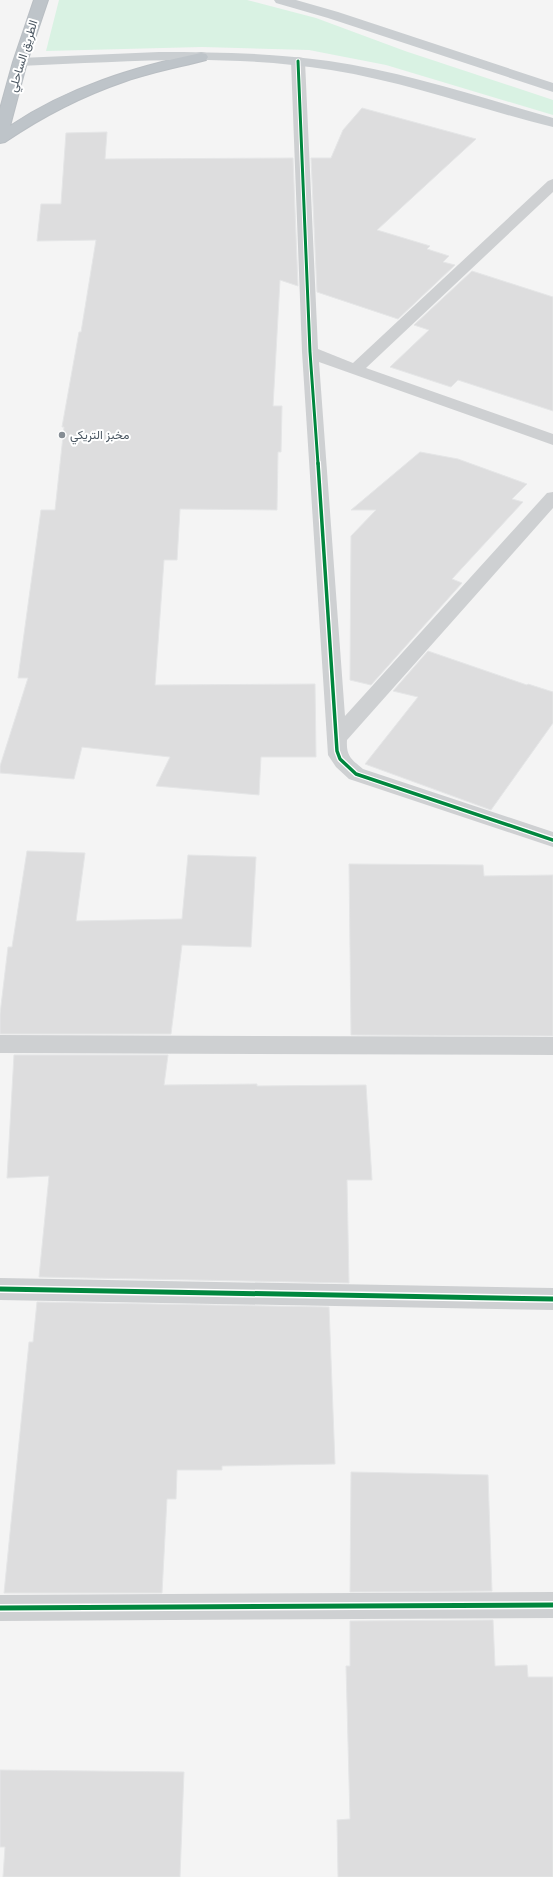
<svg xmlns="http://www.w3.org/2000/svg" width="553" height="1877" viewBox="0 0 553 1877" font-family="'DM Sans',Vazirmatn,sans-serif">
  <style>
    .green { fill: #d9f2e3 }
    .building { fill: #ddddde; stroke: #e5e6e7 }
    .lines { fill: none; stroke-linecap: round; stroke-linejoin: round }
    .highway-casing { stroke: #b9bec3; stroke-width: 2 }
    .minor { fill: #ced0d2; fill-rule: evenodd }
    .major { fill: #caced1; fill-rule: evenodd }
    .highway { fill: #bec4c9; fill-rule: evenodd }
    .cycleway-far2-casing { stroke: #fff; stroke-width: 5 }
    .cycleway-far1-casing { stroke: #fff; stroke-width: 6 }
    .cycleway-casing { stroke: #fff; stroke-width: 8 }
    .cycleway-far2 { stroke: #00873e; stroke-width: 3 }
    .cycleway-far1 { stroke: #00873e; stroke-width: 3.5 }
    .cycleway { stroke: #00873e; stroke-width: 5 }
    .poi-dot { fill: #868d94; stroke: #fff; stroke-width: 1.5 }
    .labels { text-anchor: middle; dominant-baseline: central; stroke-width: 4; stroke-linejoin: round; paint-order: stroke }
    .far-street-label { font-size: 12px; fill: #4a5661; stroke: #fff }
    .far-poi-label { font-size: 12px; fill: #4a5661; stroke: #fff; text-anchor: start }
  </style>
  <rect width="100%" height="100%" fill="#f4f4f4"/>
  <path class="green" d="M59 0H247L316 18 405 51 553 100V115L386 65 309 50 202 47 46 51Z"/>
  <path class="building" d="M362 108 476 139 377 230 430 246 427 249 449 256 443 262 455 265 398 319 317 292 311 158H331L343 130Z
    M107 132 105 159 293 158 298 286 280 280 273 406H282L281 452H278L277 510 180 509 177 560H164L155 685 315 684 316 757H261L259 795 156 786 170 757 82 747 74 779 0 773V766L28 678H18L41 510H55L64 427H62L79 332H81L96 240 37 241 41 204H61L66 133Z
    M472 271 553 297V411L458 380 451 387 390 367 429 330 414 325Z
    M420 452 458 459 527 484 512 499 523 502 452 579 462 583 371 685 350 680 351 536 376 510H351Z
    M428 651 527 685 528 684 553 692V723L491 810 365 764 418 697 393 691Z
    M27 851 85 853 76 921 182 919 188 855 256 857 251 947 182 945 171 1034H0V1014L8 947H12Z
    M349 864 483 865 484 876 553 875V1036L351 1035Z
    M14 1055H168L164 1085 257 1084V1086L366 1085 372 1180H347L349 1283 39 1277 49 1176 7 1178Z
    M37 1302 329 1307 335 1464 222 1466V1470H177L176 1499H167L162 1593H4L29 1342H33Z
    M351 1472 488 1475 492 1591 350 1592Z
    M493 1620 495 1666 527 1665 528 1677H553V1877H338L337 1820 350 1819 346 1666H350V1621Z
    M0 1770 184 1772 180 1877H3L5 1847H0Z"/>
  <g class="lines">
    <defs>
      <path id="highway" d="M34 0H48L27 62 10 126C68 87 134 67 201 53L206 54 208 57 206 60C179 67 152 72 126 81 82 96 43 116 5 142L0 143V109L13 62Z"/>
    </defs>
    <use href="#highway" class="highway-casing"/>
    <path class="minor" d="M298 57 303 58 305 61 318 349 353 363 548 181 553 179V192L366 368 553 434V445L319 362 345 716 547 493 553 492V508L347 740C346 756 351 759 363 769L553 832V847L349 779 336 767 328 755 302 352 291 61 293 58Z
      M0 1035 553 1037V1055L0 1053Z
      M0 1278 553 1288V1310L0 1300Z
      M553 1592V1618L0 1621V1595Z"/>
    <path class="major" d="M274 0H296L338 12 553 83V92L328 18 276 3Z
      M159 52C216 52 273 53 329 61 405 72 479 97 553 118V127C479 109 407 82 331 70 228 53 123 62 20 66L15 65 13 62 15 59 20 58Z"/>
    <use href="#highway" class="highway"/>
    <defs>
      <path id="cycleway-far2" d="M298 61 310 352 318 464"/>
      <path id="cycleway-far1" d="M318 463 337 751 340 759 356 774 553 840"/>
      <path id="cycleway" d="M0 1289 553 1299
        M0 1608 553 1605"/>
    </defs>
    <use href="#cycleway-far2" class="cycleway-far2-casing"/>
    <use href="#cycleway-far1" class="cycleway-far1-casing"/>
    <use href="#cycleway" class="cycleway-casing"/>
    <use href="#cycleway-far2" class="cycleway-far2"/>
    <use href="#cycleway-far1" class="cycleway-far1"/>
    <use href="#cycleway" class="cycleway"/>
  </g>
  <circle class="poi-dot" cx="62" cy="435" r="4"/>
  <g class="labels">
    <g class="far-street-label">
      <text transform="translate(23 56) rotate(-73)">الطريق الساحلي</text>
    </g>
    <g class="far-poi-label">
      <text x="70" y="435">مخبز التريكي</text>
    </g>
  </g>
</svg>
